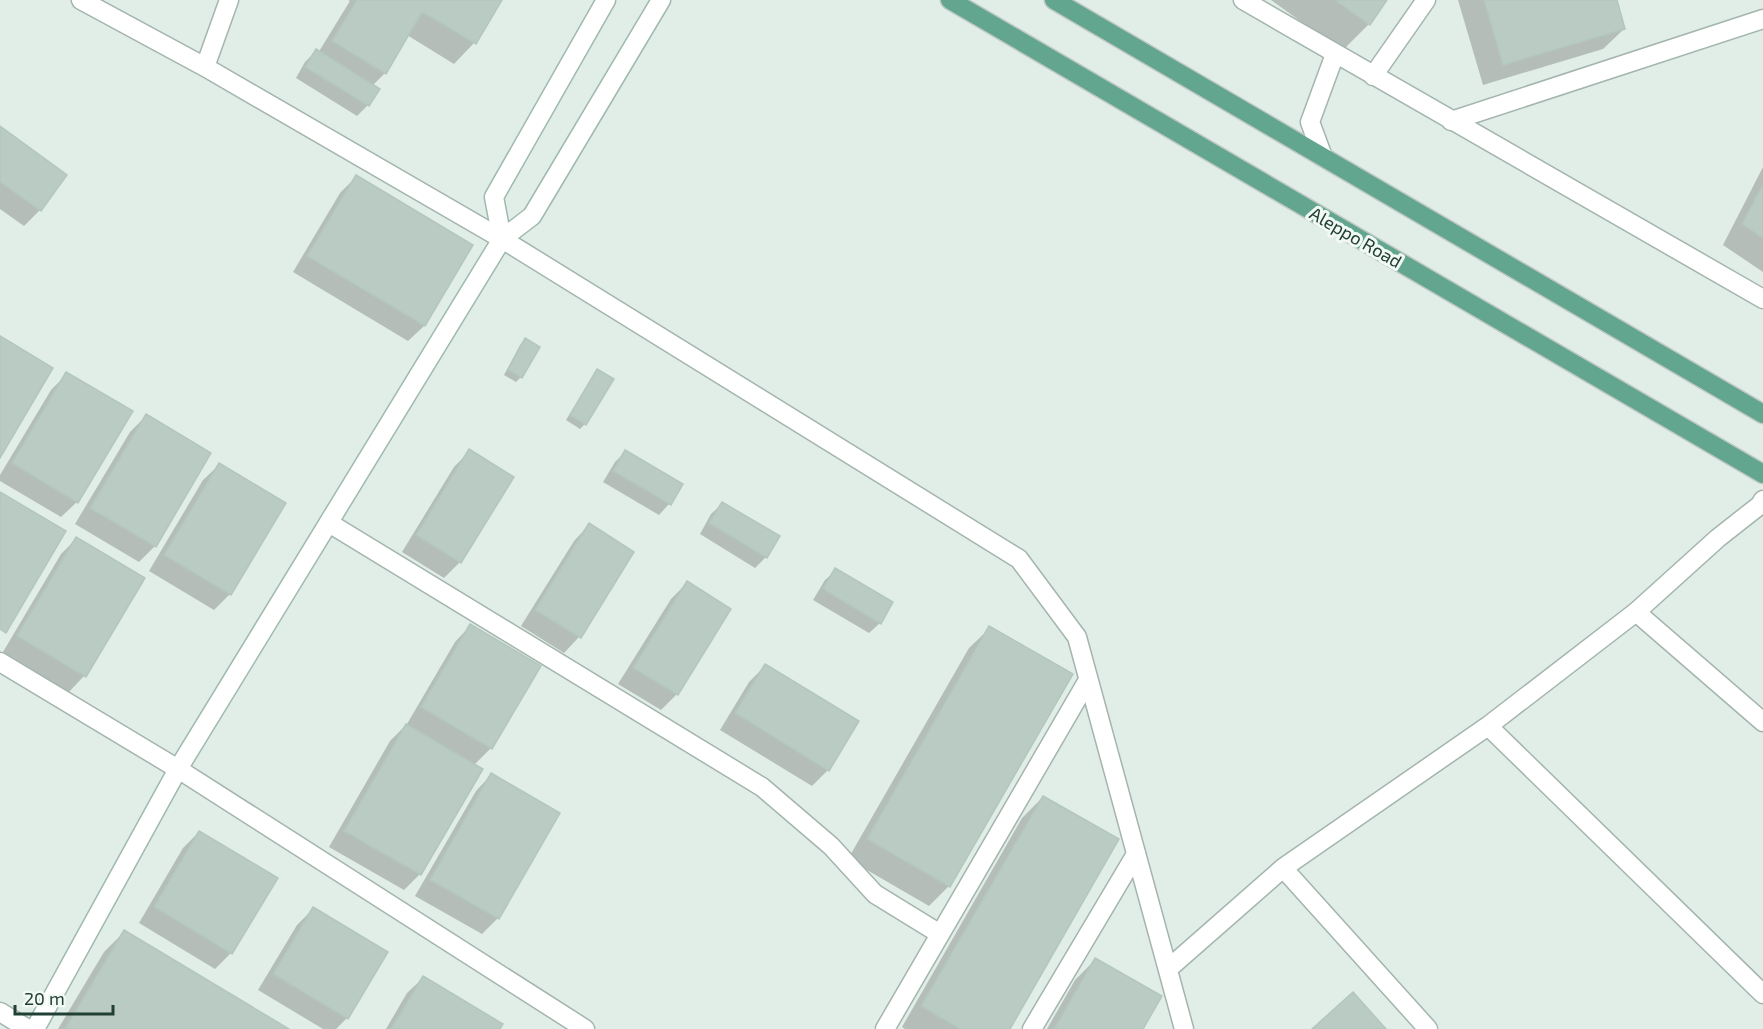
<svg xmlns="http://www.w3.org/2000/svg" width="1763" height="1029" viewBox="0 0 1763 1029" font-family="'Exo 2',sans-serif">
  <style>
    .shadow { fill: #0003 }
    .building { fill: #b9cbc2; stroke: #b3c7bd; stroke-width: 1.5 }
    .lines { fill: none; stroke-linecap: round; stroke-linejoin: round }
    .lane-casing { stroke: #a3b5ae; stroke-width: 21 }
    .street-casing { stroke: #a3b5ae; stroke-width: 21 }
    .secondary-casing { stroke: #9ebaae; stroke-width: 21 }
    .primary-casing { stroke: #c1c9c6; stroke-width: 21 }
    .lane { stroke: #fff; stroke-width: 18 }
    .street { stroke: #fff; stroke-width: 18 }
    .secondary { stroke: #fff; stroke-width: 18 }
    .primary { stroke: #62a690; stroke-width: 18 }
    .labels { text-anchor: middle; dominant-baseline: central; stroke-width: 6; stroke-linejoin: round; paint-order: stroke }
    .street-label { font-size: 18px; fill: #203f35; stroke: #f2f9f5 }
  </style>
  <rect width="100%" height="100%" fill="#e1ede7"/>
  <path class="shadow" d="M348 0H500L474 43 454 64 407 35 385 73 372 86 368 105 357 116 296 78 305 62 316 51 318 53 350 1Z
    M1271 0H1385L1369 24 1342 51Z
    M1458 0H1615L1624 29 1603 49 1483 85Z
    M0 128 65 175 40 210 24 226 0 209Z
    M1763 167V272L1723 245Z
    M356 177 471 246 424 326 408 341 293 272 340 193Z
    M525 340 537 347 521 377 516 382 504 375 520 345Z
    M598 371 585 424 580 429 566 420 593 376Z
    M67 374 77 502 61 517 0 481V475L51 390Z
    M146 416 155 546 139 562 75 524 130 432Z
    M470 451 460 562 444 578 402 552 454 467Z
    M626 451 681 485 669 504 659 515 603 482 615 462Z
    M219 465 230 594 214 610 149 571 203 480Z
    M722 504 766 557 755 568 700 534 711 514Z
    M589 525 579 637 564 653 521 626 574 541Z
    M76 539 143 579 84 676 69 692 3 652 61 554Z
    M836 570 880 623 869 633 813 600 825 580Z
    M687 583 729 610 677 694 661 710 618 684 671 599Z
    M470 626 491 748 474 765 420 874 404 890 329 847 390 741 407 724 455 642Z
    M990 628 949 886 929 906 848 859 969 648Z
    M765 666 828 770 812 786 720 730 749 682Z
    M491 775 558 814 498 918 482 934 415 896 476 791Z
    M1043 797 1008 1029H905L902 1027 1022 818Z
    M199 832 231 953 215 969 139 923 183 848Z
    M313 909 347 1018 336 1029H323L258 990 297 925Z
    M124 932 286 1029H58L104 952Z
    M1095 960 1141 1029H1047L1075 980Z
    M423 978 498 1029H386L407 993Z"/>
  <path class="building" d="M357 0H502L476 44 422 12 386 74 332 41Z
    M1335 0H1387L1370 25Z
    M1484 0H1617L1625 29 1503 65Z
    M316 49 380 89 369 106 305 67Z
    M0 126 67 175 41 211 0 182Z
    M356 175 473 245 425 326 307 256Z
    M1763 184V238L1742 224Z
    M0 336 53 368 0 458Z
    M525 338 540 347 522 378 508 370Z
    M597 369 614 379 586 425 570 415Z
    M66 372 133 411 78 503 12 463Z
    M146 414 211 453 156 547 90 508Z
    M469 449 514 477 461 563 416 535Z
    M625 450 683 484 671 505 613 471Z
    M219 463 286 503 231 595 164 555Z
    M0 492 66 531 6 633 0 629Z
    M722 502 780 536 767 558 709 523Z
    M589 523 634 552 581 638 535 610Z
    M76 537 145 578 86 677 17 636Z
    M835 568 893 602 881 624 823 589Z
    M687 581 731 609 678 695 633 668Z
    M470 624 541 666 492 749 421 707Z
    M989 626 1073 674 950 887 867 839Z
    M765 664 859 721 829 771 735 713Z
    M406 724 483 769 421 875 344 831Z
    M491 773 560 813 499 919 430 880Z
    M1043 796 1119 839 1010 1029H960L921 1006Z
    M199 831 278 878 232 954 154 907Z
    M313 907 388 952 348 1019 273 974Z
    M124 930 289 1029H65Z
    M1095 958 1162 996 1143 1029H1054Z
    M423 976 503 1024 500 1029H391Z
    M1353 992 1386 1029H1312Z"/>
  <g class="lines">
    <defs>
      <path id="lane" d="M1451 121 1763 19
        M329 523 762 787 831 846 875 894 940 934
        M0 1012 28 1029
        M885 1029 1088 680
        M1032 1029 1136 854"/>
      <path id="street" d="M81 0 205 67 502 239 1019 559 1077 637 1184 1029
        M1243 0 1763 299
        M205 67 229 0
        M1373 76 1426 0
        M1323 157 1310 122 1335 54
        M1636 612 1763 722
        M0 662 178 769 585 1029
        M1488 726 1763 994
        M1283 868 1488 726 1636 612 1718 538 1760 505 1763 500
        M1168 969 1283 868 1428 1029"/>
      <path id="secondary" d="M502 239 494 197 606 0
        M35 1029 178 769 502 239 532 216 661 0"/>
      <path id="primary" d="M950 0 1763 474
        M1054 0 1763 414"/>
    </defs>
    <use href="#lane" class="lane-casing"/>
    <use href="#street" class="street-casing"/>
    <use href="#secondary" class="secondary-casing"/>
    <use href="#primary" class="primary-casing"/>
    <use href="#lane" class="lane"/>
    <use href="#street" class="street"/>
    <use href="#secondary" class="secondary"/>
    <use href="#primary" class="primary"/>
  </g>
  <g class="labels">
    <g class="street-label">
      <text transform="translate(1356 237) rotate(30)">Aleppo Road</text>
    </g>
  </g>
  <path d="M15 1005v9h98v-9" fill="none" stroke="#203f35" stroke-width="3"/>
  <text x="24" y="1005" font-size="18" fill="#203f35" stroke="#f2f9f5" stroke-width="4.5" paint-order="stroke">20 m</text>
</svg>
